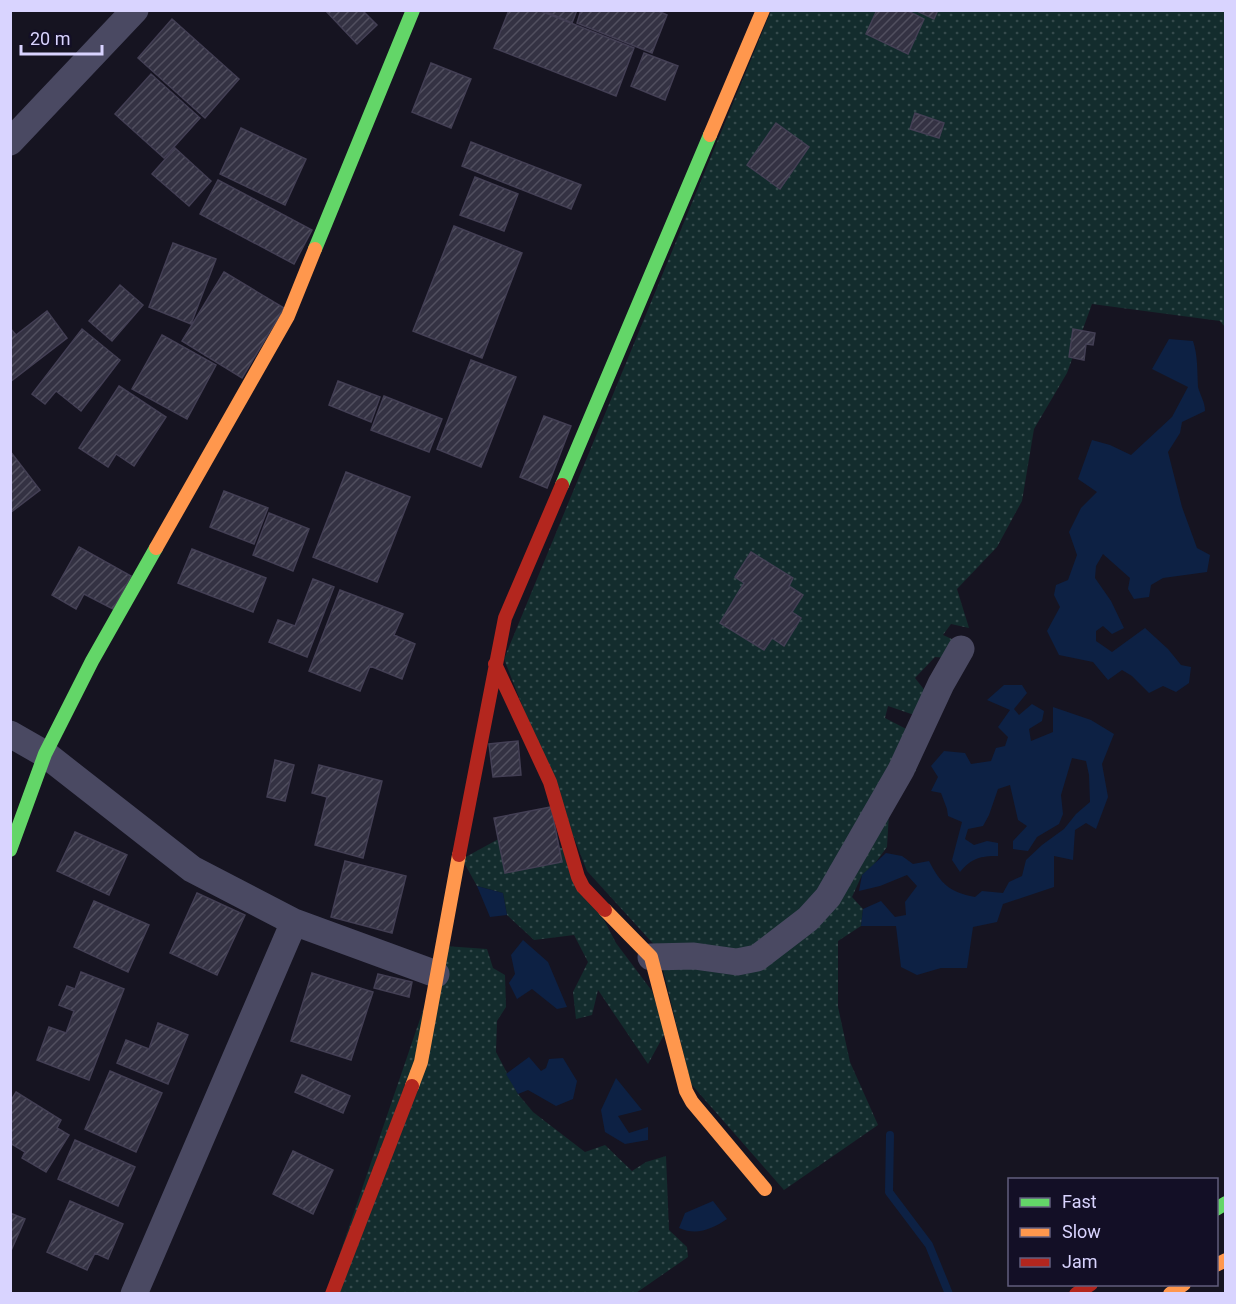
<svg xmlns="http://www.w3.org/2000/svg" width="1236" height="1304" viewBox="0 0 1236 1304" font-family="Roboto,sans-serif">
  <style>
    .grass { fill: url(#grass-dots) }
    .water { fill: #0d2144 }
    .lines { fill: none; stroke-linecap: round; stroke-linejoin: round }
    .stream { stroke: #0d2144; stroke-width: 8 }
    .building { fill: url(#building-hatch); stroke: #433f54; stroke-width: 1.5 }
    .street { stroke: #4a4962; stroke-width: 27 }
    .fast { stroke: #63d668; stroke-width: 14 }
    .slow { stroke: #ff974d; stroke-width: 14 }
    .jam { stroke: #b3261e; stroke-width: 14 }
  </style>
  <defs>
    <pattern id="grass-dots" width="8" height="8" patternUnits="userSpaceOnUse" patternTransform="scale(1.5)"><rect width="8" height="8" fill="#132c2d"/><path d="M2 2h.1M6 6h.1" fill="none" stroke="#354a4c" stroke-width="1.8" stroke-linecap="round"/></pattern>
    <pattern id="building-hatch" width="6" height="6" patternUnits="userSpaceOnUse" patternTransform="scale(1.5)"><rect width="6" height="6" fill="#343243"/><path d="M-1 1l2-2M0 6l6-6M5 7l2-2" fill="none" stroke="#514f5f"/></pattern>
  </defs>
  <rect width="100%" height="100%" fill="#161421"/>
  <path class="grass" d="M771 11H1225V327L1220 321 1092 304 1067 373 1034 429 1022 501 997 547 957 589 969 628 951 624 943 635 965 645 948 658 935 657 915 678 934 702 917 716 888 706 885 718 914 733 916 771 887 785 889 813 887 847 873 866 862 875 852 897 863 909 861 926 838 941V1007L850 1062 878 1125 784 1190 691 1084 658 949 587 871 504 659Z
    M504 836 567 849 616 943 652 991 665 1033 648 1064 598 990 592 1015 576 1019 573 992 588 962 574 935 534 940 507 915 503 893 477 886 462 859Z
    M445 946 487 949 493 968 505 975 506 1007 497 1021 496 1052 518 1094 533 1112 585 1152 605 1145 632 1171 646 1162 666 1156 669 1230 687 1247 688 1257 636 1293 326 1294Z"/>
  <path class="water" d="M1169 339 1193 341C1198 356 1197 371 1198 387 1200 395 1205 402 1205 411L1182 422 1180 433 1168 452 1182 507 1197 548 1210 555 1207 572 1163 578 1151 585 1149 597 1134 599 1128 589 1130 578 1103 554 1096 566 1095 578 1111 601 1124 628 1112 634 1103 626 1096 631V641L1112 652 1145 628 1168 649 1181 665 1191 667 1189 683 1176 692 1163 686 1149 693 1132 676 1122 670 1108 680 1093 662 1059 655 1047 631 1060 607 1054 595 1056 585 1068 580 1077 555 1069 532 1081 508 1097 492 1078 479 1092 440 1110 445 1131 455 1172 417 1188 387 1152 369Z
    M1004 685H1022L1027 693 1014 709 1019 715 1032 704 1044 711 1042 721 1029 729 1031 741 1053 732V707L1091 720 1114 734 1102 764 1108 797 1096 829 1086 823 1075 830 1073 860 1054 856V887L1003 904 997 922 973 927 967 968H941L917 975 901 967 896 926H861L863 909 881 901 895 917 906 915 905 902 917 886 907 875 880 886 859 891 862 875 886 853 902 856 913 864 929 861C941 884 949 892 975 897L982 891 1003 893 1009 882 1022 876 1026 860 1042 845 1064 829 1076 814 1090 802 1089 775 1086 761 1072 758 1061 795 1063 814 1059 824 1037 837 1028 851 1013 849V841L1027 826 1018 820 1010 785 998 789 989 815 983 826 968 829 965 839 974 845 987 841 998 843V856C980 856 972 858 960 872L952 860 962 822 948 816 947 809 941 793 931 791 938 777 931 766 944 751 965 753 971 764 991 761 996 748 1005 746 1008 737 998 727 1010 710 987 700Z
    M477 886 503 893 507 915 490 917Z
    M523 940 548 962 567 1007 557 1009 532 989 517 999 509 983 515 974 511 955Z
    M529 1057 541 1071 546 1068 549 1059 563 1058 577 1081 573 1099 556 1106 528 1090 518 1094 506 1074Z
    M616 1078 642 1110 618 1116 629 1133 648 1127V1140L625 1144 605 1132 601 1110Z
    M713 1201 727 1219C712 1229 697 1236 679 1228L685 1213Z"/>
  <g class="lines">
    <path class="stream" d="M890 1135 889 1192 929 1245 949 1294"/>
  </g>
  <path class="building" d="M325 10H362L377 25 357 44Z
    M509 10H538L634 48 616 96 494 48Z
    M542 10H577L572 23Z
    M581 10H656L667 15 652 53 577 23Z
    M877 10H906L924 19 908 54 866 34Z
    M915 10H938L934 19Z
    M172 19 239 79 205 118 138 58Z
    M644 53 678 66 665 100 631 86Z
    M431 63 471 79 451 128 412 112Z
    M151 74 200 118 164 158 115 114Z
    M915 113 944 123 939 138 910 129Z
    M776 123 809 147 780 189 747 165Z
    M241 128 306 159 285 205 220 174Z
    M471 142 581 185 571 209 462 166Z
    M175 148 211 181 189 206 152 174Z
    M475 177 518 194 504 231 460 215Z
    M218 180 312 230 294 264 200 214Z
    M454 226 522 253 482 358 413 331Z
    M173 243 216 259 191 324 149 307Z
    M224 272 284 308 242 378 182 341Z
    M120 285 143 305 112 341 89 321Z
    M47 311 67 338 10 382V328L16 335Z
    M82 329 120 360 81 411 56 391 45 404 32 394Z
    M1073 329 1095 333 1093 345 1086 344 1084 360 1069 357Z
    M162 335 216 365 187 419 132 389Z
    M471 360 516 377 481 467 437 449Z
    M338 381 380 397 371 422 329 405Z
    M119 386 166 417 134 466 116 454 108 467 79 448Z
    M384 396 442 419 429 452 371 430Z
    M544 416 571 426 547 488 520 477Z
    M10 451 40 490 10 513Z
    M346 472 410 497 377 582 313 557Z
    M224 491 268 508 254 544 210 527Z
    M269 513 309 529 293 571 253 555Z
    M79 547 131 576 113 609 84 594 76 609 52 595Z
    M192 549 266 578 253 612 178 583Z
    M751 552 793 578 789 586 803 595 792 612 801 618 784 646 772 638 764 650 720 623 744 583 735 577Z
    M313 579 334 587 307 657 269 642 278 620 295 626Z
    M340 590 403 614 394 635 415 644 402 679 370 666 360 691 309 671Z
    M518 741 521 775 493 777 489 744Z
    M275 760 294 765 285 801 267 797Z
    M319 765 382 781 363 858 315 845 327 797 312 793Z
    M551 807 562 862 505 873 494 818Z
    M75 832 127 855 109 895 57 871Z
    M345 861 406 876 392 933 331 917Z
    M197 893 245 915 217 975 170 953Z
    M94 901 149 925 128 972 74 947Z
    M81 972 124 989 89 1080 37 1060 49 1027 66 1033 74 1011 59 1005 67 986 75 989Z
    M312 973 373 992 351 1060 291 1041Z
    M378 974 412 982 409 997 374 988Z
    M158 1023 188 1035 168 1084 117 1063 126 1040 149 1049Z
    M110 1071 162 1093 136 1152 85 1129Z
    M302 1075 350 1096 343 1113 295 1092Z
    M16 1092 61 1120 57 1128 69 1135 46 1172 22 1158 25 1152 10 1143V1102Z
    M75 1140 135 1167 118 1206 58 1179Z
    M293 1151 333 1170 313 1214 273 1194Z
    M70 1201 123 1224 108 1259 95 1253 87 1270 47 1252Z
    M10 1213 25 1219 10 1253Z"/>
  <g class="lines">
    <path class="street" d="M10 142 135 10
      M10 734 45 754 192 869 294 922 436 974
      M651 957 694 956 737 962 757 958 808 919 828 897 901 770 941 684 961 649
      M134 1294 294 922"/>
    <path class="fast" d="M315 249 413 10
      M562 485 710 135
      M10 850 45 754 92 661 156 548
      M1216 1209 1226 1203"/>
    <path class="slow" d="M710 135 763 10
      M156 548 288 316 315 249
      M605 910 651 957 686 1091 692 1102 765 1189
      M412 1086 421 1062 459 855
      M1216 1265 1226 1260
      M1170 1294 1184 1284"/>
    <path class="jam" d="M495 664 550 782 578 877 583 887 605 910
      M459 855 505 618 562 485
      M332 1294 412 1086
      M1076 1294 1091 1284"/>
  </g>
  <rect width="1236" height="1304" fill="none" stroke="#d9d4ff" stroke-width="24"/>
  <rect x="1008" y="1178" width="210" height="108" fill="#130f26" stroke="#625e7d" stroke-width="1.5"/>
  <rect x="1020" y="1198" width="30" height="9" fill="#63d668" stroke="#625e7d" stroke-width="1.5"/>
  <text x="1062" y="1208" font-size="18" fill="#d9d4ff">Fast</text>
  <rect x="1020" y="1228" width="30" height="9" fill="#ff974d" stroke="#625e7d" stroke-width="1.5"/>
  <text x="1062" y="1238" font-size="18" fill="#d9d4ff">Slow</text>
  <rect x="1020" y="1258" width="30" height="9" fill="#b3261e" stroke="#625e7d" stroke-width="1.5"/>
  <text x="1062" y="1268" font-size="18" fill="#d9d4ff">Jam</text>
  <path d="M21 45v9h81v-9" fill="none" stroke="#d9d4ff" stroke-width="3"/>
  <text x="30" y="45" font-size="18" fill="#d9d4ff" stroke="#130f26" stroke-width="4.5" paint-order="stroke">20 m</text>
</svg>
